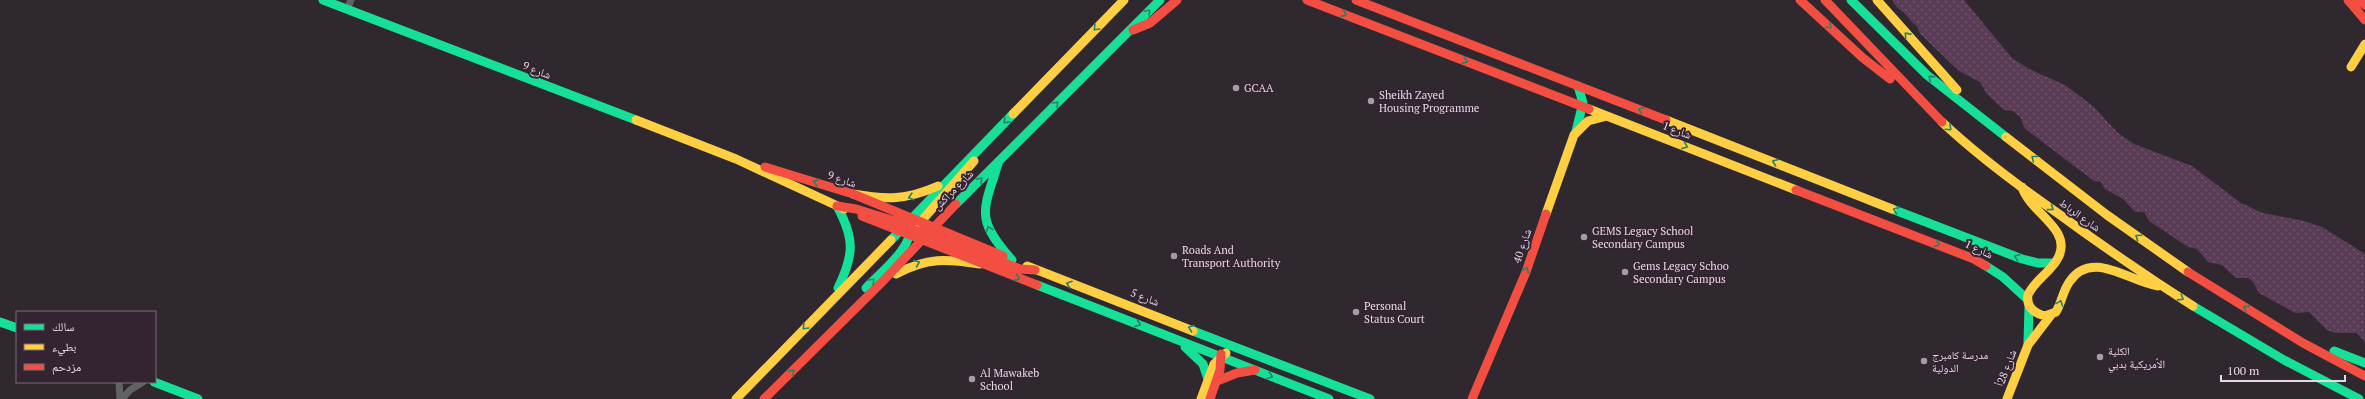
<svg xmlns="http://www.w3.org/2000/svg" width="2365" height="399" viewBox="0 0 2365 399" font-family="'PT Serif','Noto Naskh Arabic',serif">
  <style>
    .grass { fill: url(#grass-dots) }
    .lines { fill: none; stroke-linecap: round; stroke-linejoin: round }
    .street { stroke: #606363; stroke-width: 7 }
    .fast { stroke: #16e098; stroke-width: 9 }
    .slow { stroke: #ffcf43; stroke-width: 9 }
    .jam { stroke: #f24e42; stroke-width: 9 }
    .oneway { stroke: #258265 }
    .poi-dot { fill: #a69ca4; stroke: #342432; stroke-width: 1.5 }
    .labels { text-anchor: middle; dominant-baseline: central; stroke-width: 4; stroke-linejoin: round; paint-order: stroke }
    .street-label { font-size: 11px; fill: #e5dae3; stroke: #342432 }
    .poi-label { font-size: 11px; fill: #e5dae3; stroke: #342432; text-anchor: start }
  </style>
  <defs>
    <pattern id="grass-dots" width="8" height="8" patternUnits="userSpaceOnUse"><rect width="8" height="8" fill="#5a3c57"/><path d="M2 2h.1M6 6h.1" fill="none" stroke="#72586f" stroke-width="1.8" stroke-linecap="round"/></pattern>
  </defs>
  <rect width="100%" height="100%" fill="#30282f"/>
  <path class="grass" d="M1892 0H1964L2012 58 2029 69 2065 85 2093 106 2118 133 2134 144 2192 166 2241 203 2263 213 2304 221 2322 227 2365 254V342L2357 333H2336L2327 330 2309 312 2295 313 2259 293 2253 282 2248 278H2236L2222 265 2208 262 2197 249 2188 247 2149 221 2144 212H2135L2123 199 2105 189 2101 182 2094 181 2024 128 2021 118 2013 111 2004 110 1986 93 1980 82 1959 71 1920 34 1917 26C1911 22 1910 19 1905 14 1900 9 1896 8 1892 0Z"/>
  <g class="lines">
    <path class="street" d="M347 9 351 0
      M119 382 120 399
      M122 399 130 390 143 382"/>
    <path class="fast" d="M323 0 636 120
      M1851 0 1927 75 2006 137
      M1576 131 1583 103 1578 86
      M998 164C983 211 975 219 1012 260
      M956 204 1160 0
      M837 206C855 239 854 255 838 288
      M1892 209 2022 259 2038 263H2055
      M891 240 1013 114
      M1986 266 2003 277 2027 299
      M1037 285 1329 399
      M866 288C884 269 912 249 912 222
      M2193 306 2284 360 2359 399
      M0 322 17 328
      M1193 331 1370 399
      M2028 343 2029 306
      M1185 347 1203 364 1208 379
      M2334 351 2365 363
      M154 382 198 399"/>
    <path class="slow" d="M1877 0 1957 90
      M2351 67 2365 44
      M1589 109 1796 190
      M1013 114 1124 0
      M636 120 736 159 844 209
      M1666 120 1892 209
      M1942 122C1977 155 2016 184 2056 212 2101 245 2146 276 2193 306
      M2006 137 2107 215 2188 272
      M2022 187C2030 213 2071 228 2059 256 2052 272 2035 279 2028 295 2026 307 2034 313 2045 316L2056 312C2062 302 2063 290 2070 281 2092 249 2130 282 2158 286
      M853 194C887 200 906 200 938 186
      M1546 214 1574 135 1588 121 1607 116
      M920 238V228L924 218 974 161
      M1027 266 1193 331
      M896 274C928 257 946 259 980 264
      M736 399 891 240
      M1201 399 1214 364 1226 353
      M2007 399 2028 345 2051 315"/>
    <path class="jam" d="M1307 0 1589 109
      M1356 0 1666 120
      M1800 0 1863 58 1890 79
      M1825 0 1942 122
      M2348 0 2365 20
      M2358 0 2365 5
      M1133 30 1150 23 1177 0
      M765 167 853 194 1003 256
      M1796 190 1974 259 1986 266
      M837 206 856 209 911 226
      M862 216 1037 285
      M898 231 913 230 928 233 1020 269 1035 270
      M2188 272 2303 343 2365 376
      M1217 381 1237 373 1255 370
      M764 399 883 281 956 204
      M1210 399 1220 370 1221 354
      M1472 399 1526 272 1546 214"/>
  </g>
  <defs><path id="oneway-chevron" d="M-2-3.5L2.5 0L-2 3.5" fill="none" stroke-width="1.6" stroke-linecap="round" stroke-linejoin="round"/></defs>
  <g class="oneway">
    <use href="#oneway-chevron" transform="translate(1148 12) rotate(-45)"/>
    <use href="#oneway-chevron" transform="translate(1344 14) rotate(21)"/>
    <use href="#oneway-chevron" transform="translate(1829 26) rotate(43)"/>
    <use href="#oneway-chevron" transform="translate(1096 28) rotate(135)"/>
    <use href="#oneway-chevron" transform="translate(1907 35) rotate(-132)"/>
    <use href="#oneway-chevron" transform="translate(1465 61) rotate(21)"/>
    <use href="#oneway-chevron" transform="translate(1931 78) rotate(-140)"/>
    <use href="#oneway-chevron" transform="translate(1056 104) rotate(-46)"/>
    <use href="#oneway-chevron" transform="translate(1641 110) rotate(-159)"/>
    <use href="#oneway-chevron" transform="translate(1006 121) rotate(133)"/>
    <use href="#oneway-chevron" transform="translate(1949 128) rotate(43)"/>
    <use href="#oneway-chevron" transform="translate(1685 146) rotate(21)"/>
    <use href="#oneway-chevron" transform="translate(2034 158) rotate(-142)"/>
    <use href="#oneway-chevron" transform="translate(1775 162) rotate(-159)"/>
    <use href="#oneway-chevron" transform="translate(980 180) rotate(-45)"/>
    <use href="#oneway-chevron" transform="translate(816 182) rotate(-163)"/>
    <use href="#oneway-chevron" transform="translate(911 197) rotate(164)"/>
    <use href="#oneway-chevron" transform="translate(2051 208) rotate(36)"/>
    <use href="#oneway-chevron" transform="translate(1896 210) rotate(-158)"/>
    <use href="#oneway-chevron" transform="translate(989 229) rotate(-110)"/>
    <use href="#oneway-chevron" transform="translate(2138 237) rotate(-145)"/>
    <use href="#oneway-chevron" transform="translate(1937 244) rotate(22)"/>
    <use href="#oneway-chevron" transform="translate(2017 257) rotate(-159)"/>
    <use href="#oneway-chevron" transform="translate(917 263) rotate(-22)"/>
    <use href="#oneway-chevron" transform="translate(1526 270) rotate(-70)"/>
    <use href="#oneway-chevron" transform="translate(1017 278) rotate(21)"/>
    <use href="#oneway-chevron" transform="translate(872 281) rotate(-47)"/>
    <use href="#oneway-chevron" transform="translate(1069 284) rotate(-161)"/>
    <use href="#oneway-chevron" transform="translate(2181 298) rotate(32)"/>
    <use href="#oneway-chevron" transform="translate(2060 303) rotate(-69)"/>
    <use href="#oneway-chevron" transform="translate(2246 308) rotate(-149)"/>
    <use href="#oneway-chevron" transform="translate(1138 324) rotate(21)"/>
    <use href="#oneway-chevron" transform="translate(805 327) rotate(134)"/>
    <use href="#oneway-chevron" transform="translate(1191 328) rotate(-159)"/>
    <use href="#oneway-chevron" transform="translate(792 372) rotate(-44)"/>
    <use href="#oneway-chevron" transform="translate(1270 376) rotate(21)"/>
  </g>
  <g class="poi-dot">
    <circle cx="1236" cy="88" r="4"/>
    <circle cx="1371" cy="101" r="4"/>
    <circle cx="1584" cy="237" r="4"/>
    <circle cx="1174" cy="256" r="4"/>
    <circle cx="1625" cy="272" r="4"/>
    <circle cx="1356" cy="312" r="4"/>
    <circle cx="2100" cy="357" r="4"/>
    <circle cx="1924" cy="361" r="4"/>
    <circle cx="972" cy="379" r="4"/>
  </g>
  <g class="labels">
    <g class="street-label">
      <text transform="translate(537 70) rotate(22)">شارع 9</text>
      <text transform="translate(1677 130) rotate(21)">شارع 1</text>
      <text transform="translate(842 179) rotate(19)">شارع 9</text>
      <text transform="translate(953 190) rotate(-45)">شارع مراكش</text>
      <text transform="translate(2080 215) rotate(36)">شارع الرباط</text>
      <text transform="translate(1522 246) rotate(-71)">شارع 40</text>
      <text transform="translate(1979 249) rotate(25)">شارع 1</text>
      <text transform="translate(1145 297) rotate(21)">شارع 5</text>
      <text transform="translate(2006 368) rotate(-69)">شارع 28أ</text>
    </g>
    <g class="poi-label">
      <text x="1244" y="88">GCAA</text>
      <text x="1379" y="95">Sheikh Zayed<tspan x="1379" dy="13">Housing Programme</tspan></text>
      <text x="1592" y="231">GEMS Legacy School<tspan x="1592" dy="13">Secondary Campus</tspan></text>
      <text x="1182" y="250">Roads And<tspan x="1182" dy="13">Transport Authority</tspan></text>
      <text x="1633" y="266">Gems Legacy Schoo<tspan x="1633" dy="13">Secondary Campus</tspan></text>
      <text x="1364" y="306">Personal<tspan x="1364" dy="13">Status Court</tspan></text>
      <text x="2108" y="351">الكلية<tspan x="2108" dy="13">الأمريكية بدبي</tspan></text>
      <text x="1932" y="355">مدرسة كامبرج<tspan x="1932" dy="13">الدولية</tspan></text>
      <text x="980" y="373">Al Mawakeb<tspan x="980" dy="13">School</tspan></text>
    </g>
  </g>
  <rect x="16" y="311" width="140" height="72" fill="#342432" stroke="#7b6d79"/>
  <rect x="24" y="324" width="20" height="6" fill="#16e098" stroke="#7b6d79"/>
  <text x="52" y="331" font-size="12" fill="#e5dae3">سالك</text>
  <rect x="24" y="344" width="20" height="6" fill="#ffcf43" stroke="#7b6d79"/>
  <text x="52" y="351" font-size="12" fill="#e5dae3">بطيء</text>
  <rect x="24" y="364" width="20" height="6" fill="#f24e42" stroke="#7b6d79"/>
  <text x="52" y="371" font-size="12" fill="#e5dae3">مزدحم</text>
  <path d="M2221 375v6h124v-6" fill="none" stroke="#e5dae3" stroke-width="2"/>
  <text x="2227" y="375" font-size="12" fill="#e5dae3" stroke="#342432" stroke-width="3" paint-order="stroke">100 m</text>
</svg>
